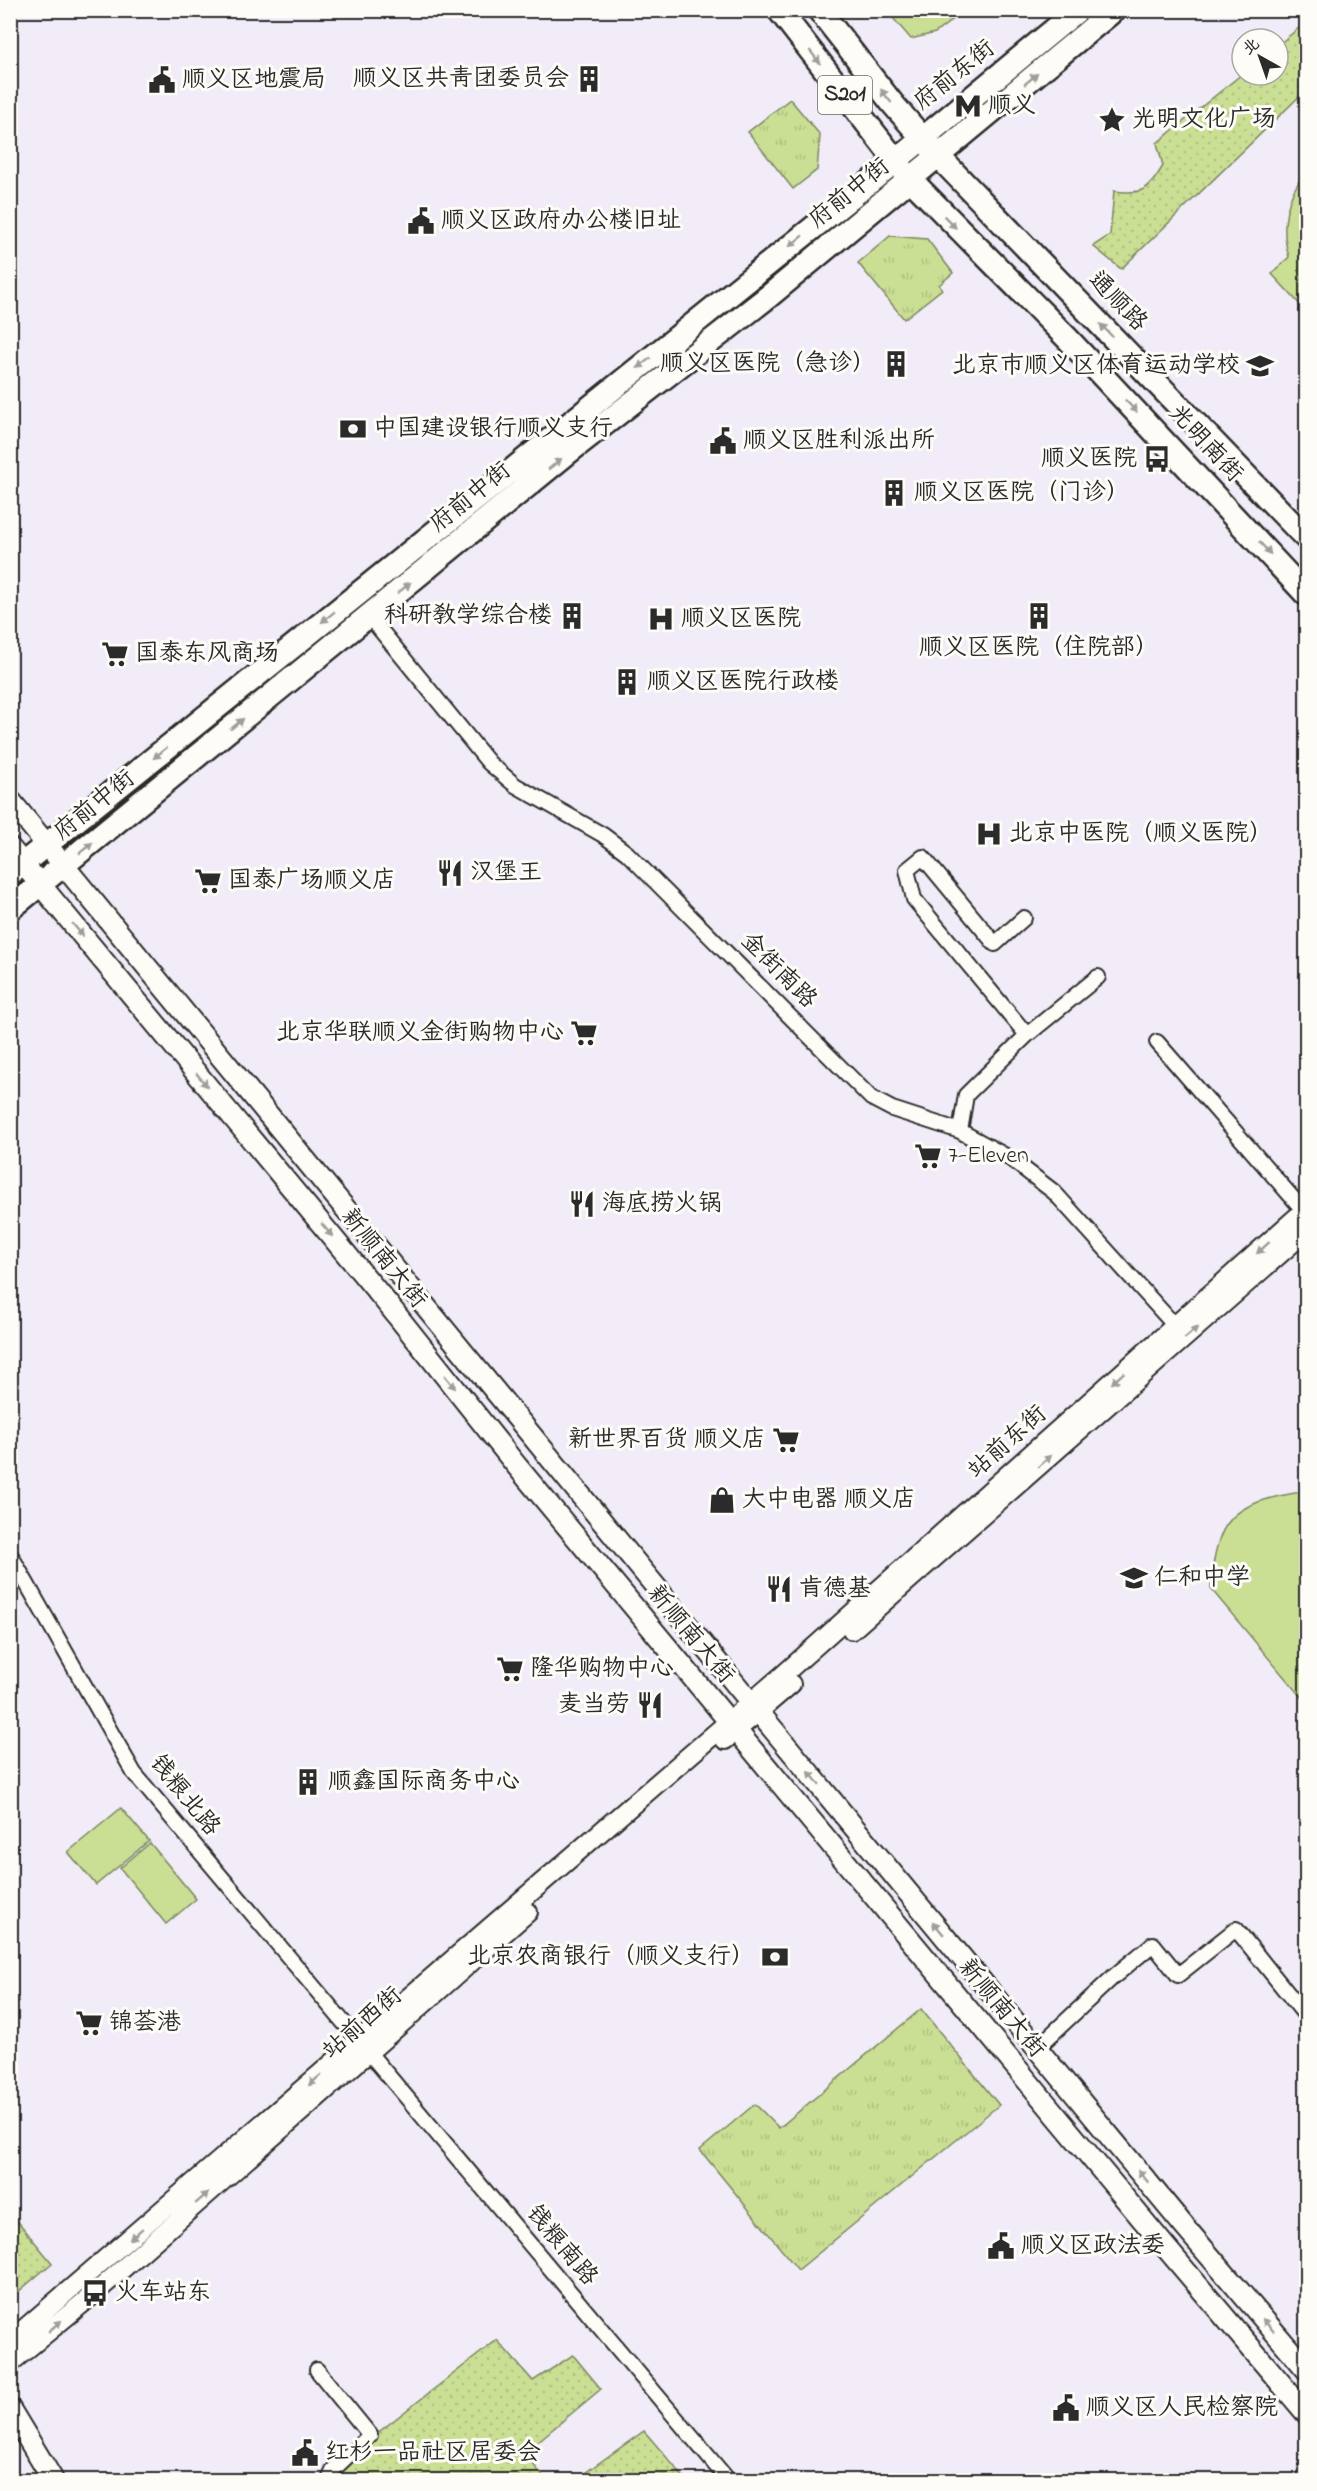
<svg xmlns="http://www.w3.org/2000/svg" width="1317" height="2491" viewBox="0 0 1317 2491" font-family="'Indie Flower','LXGW WenKai TC',sans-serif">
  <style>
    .grass { fill: url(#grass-tufts); stroke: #7a8560; stroke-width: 1.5 }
    .park { fill: url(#park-dots); stroke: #7a8560; stroke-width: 1.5 }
    .pitch { fill: #cadf94; stroke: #7a8560; stroke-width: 1.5 }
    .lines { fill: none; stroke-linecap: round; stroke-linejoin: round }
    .minor-casing { stroke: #2b2b2b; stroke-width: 18 }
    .tertiary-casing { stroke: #2b2b2b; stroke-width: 22 }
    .secondary-casing { stroke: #2b2b2b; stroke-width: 24 }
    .primary-casing { stroke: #2b2b2b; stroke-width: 27 }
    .minor { stroke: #fdfcf7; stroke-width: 14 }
    .tertiary { stroke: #fdfcf7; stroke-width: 18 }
    .secondary { stroke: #fdfcf7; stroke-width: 20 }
    .primary { stroke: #fdfcf7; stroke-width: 22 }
    .oneway { fill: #9e9e9b }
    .labels { text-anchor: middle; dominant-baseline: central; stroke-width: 6; stroke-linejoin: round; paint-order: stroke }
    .shield { fill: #fdfcf7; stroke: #6a6a68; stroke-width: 1.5 }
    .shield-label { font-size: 22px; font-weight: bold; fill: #2b2b2b }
    .street-label { font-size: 24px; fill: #2b2b2b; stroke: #fdfcf7 }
    .poi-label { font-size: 24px; fill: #2b2b2b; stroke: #fdfcf7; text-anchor: start }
  </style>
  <defs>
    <pattern id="grass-tufts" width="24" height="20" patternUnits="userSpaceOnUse" patternTransform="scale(1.5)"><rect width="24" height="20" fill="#cadf94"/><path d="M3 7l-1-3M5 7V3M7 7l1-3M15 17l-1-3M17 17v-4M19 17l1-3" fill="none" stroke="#aec080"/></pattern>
    <pattern id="park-dots" width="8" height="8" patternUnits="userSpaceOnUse" patternTransform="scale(1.5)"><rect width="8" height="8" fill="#cadf94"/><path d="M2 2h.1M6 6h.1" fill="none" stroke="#aec080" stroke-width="1.8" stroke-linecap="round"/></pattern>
  </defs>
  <rect width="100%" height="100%" fill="#f1ecf7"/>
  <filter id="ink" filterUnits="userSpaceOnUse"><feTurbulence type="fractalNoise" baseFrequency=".0167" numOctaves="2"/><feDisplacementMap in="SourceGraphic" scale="12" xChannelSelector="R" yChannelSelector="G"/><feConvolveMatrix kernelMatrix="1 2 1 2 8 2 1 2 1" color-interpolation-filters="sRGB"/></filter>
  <g filter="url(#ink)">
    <path class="grass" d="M790 99 820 135 817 170 793 189 748 132Z
      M890 236 927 239 953 273 939 285 942 289 904 319 858 263Z
      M921 2009 999 2105 798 2270 700 2150 755 2104 779 2128Z"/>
    <path class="park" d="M1306 22V90L1121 269 1093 246 1110 235 1114 191C1143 195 1149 190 1163 166L1157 143 1242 74 1278 75V45Z
      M10 2212 52 2263 11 2298H10Z
      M497 2340 533 2381 573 2355 601 2389 524 2453 546 2480H317Z
      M644 2431 686 2480H575Z"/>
    <path class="pitch" d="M887 11H964L935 33 911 39Z
      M1306 172V311L1272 274 1289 257C1280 228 1286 196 1306 172Z
      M1301 1492 1306 1495V1703L1211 1589C1215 1519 1232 1503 1301 1492Z
      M121 1808 149 1841 96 1885 68 1852Z
      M150 1843 196 1899 166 1924 120 1868Z"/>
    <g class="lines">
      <defs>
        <path id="minor" d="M369 616 489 763 515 785 603 835 627 853 871 1098 892 1109 960 1131 1011 1159 1054 1192 1176 1327
          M1024 918 995 944 923 857 907 870 914 899 1027 1035
          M1157 1042 1304 1211
          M960 1131 966 1095 1027 1035 1098 977
          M10 1554 134 1773 728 2480
          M1037 2048 1112 1978 1153 1944 1178 1975 1236 1929 1306 2016
          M317 2370 370 2435 334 2469 329 2480"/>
        <path id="tertiary" d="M852 1630 1306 1231
          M725 1740 791 1684
          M10 2341 784 1674 1306 1209
          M10 2363 95 2293 528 1912"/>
        <path id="secondary" d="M10 800 738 1687 1184 2226 1306 2369
          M10 848 391 1308 516 1465 1162 2243 1306 2413
          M10 2409 53 2480"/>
        <path id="primary" d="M779 10 910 179 1068 339 1306 594
          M819 10 892 103 938 156 1306 538
          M10 874 870 182 1078 10
          M10 909 570 451 769 296 1114 10"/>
      </defs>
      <use href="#minor" class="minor-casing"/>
      <use href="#tertiary" class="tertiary-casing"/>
      <use href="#secondary" class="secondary-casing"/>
      <use href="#primary" class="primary-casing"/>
      <use href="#minor" class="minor"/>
      <use href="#tertiary" class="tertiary"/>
      <use href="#secondary" class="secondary"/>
      <use href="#primary" class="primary"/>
    </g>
    <defs><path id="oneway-solid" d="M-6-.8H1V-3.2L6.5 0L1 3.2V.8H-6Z" transform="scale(1.5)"/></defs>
    <g class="oneway">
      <use href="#oneway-solid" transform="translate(815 57) rotate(52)"/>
      <use href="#oneway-solid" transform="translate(1031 79) rotate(-40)"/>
      <use href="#oneway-solid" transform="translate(886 96) rotate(-128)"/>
      <use href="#oneway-solid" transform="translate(950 222) rotate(45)"/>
      <use href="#oneway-solid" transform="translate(796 241) rotate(141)"/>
      <use href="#oneway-solid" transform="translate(1106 330) rotate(-134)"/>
      <use href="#oneway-solid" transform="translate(644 363) rotate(142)"/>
      <use href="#oneway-solid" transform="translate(1131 406) rotate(46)"/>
      <use href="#oneway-solid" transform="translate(555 464) rotate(-39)"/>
      <use href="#oneway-solid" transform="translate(1265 548) rotate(47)"/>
      <use href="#oneway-solid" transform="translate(404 588) rotate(-39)"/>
      <use href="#oneway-solid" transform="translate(328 617) rotate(141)"/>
      <use href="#oneway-solid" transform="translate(237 724) rotate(-39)"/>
      <use href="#oneway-solid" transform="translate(160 753) rotate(141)"/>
      <use href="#oneway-solid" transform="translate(86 848) rotate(-39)"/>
      <use href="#oneway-solid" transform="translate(78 930) rotate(50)"/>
      <use href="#oneway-solid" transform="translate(202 1080) rotate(50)"/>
      <use href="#oneway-solid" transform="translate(327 1230) rotate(50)"/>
      <use href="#oneway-solid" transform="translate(1263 1248) rotate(138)"/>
      <use href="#oneway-solid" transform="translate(1191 1333) rotate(-41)"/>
      <use href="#oneway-solid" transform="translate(1118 1378) rotate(138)"/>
      <use href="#oneway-solid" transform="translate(450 1382) rotate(51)"/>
      <use href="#oneway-solid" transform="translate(1045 1461) rotate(-41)"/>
      <use href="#oneway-solid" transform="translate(814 1778) rotate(-130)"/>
      <use href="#oneway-solid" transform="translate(938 1928) rotate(-130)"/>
      <use href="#oneway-solid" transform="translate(315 2080) rotate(139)"/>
      <use href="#oneway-solid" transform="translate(1143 2176) rotate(-129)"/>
      <use href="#oneway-solid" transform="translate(202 2198) rotate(-41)"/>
      <use href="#oneway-solid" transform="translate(136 2234) rotate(139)"/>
      <use href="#oneway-solid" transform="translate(1268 2325) rotate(-131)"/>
      <use href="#oneway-solid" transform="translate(55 2326) rotate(-40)"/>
    </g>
  </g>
  <defs>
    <symbol id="building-bare" viewBox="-9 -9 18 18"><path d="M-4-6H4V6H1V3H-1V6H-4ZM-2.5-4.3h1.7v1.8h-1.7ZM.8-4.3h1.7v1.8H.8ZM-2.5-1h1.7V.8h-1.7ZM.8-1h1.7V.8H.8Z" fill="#2b2b2b" stroke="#fdfcf7" stroke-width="2.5" paint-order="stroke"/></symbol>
    <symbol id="civic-bare" viewBox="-9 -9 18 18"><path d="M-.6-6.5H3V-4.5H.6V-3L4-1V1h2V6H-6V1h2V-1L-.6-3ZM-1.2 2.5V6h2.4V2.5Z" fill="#2b2b2b" stroke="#fdfcf7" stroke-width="2.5" paint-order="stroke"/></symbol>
    <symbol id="metro-bare" viewBox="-9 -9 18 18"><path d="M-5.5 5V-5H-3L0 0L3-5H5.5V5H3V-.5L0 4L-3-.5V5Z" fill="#2b2b2b" stroke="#fdfcf7" stroke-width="2.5" paint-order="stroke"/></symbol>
    <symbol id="sight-bare" viewBox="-9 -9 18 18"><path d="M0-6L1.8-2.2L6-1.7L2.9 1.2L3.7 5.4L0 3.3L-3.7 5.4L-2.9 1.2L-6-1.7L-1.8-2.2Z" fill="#2b2b2b" stroke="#fdfcf7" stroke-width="2.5" paint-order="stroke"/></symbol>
    <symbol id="university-bare" viewBox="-9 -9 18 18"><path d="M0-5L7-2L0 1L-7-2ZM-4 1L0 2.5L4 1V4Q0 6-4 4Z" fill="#2b2b2b" stroke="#fdfcf7" stroke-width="2.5" paint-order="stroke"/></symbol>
    <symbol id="bank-bare" viewBox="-9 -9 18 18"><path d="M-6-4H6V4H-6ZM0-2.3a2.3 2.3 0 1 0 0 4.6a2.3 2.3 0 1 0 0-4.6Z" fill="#2b2b2b" stroke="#fdfcf7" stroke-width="2.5" paint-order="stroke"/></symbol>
    <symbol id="bus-bare" viewBox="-9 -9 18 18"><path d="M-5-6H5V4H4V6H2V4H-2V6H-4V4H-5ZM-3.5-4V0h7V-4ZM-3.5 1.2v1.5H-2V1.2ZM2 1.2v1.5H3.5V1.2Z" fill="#2b2b2b" stroke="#fdfcf7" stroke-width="2.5" paint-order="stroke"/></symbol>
    <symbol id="hospital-bare" viewBox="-9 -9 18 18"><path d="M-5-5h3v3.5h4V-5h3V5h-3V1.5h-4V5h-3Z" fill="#2b2b2b" stroke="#fdfcf7" stroke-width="2.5" paint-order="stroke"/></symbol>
    <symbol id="supermarket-bare" viewBox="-9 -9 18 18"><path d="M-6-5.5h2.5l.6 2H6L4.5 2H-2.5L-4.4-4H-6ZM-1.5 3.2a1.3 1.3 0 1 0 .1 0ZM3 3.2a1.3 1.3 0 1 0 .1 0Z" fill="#2b2b2b" stroke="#fdfcf7" stroke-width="2.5" paint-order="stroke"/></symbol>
    <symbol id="restaurant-bare" viewBox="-9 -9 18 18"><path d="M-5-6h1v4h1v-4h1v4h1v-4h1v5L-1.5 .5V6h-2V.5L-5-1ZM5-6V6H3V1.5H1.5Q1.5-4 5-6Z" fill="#2b2b2b" stroke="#fdfcf7" stroke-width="2.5" paint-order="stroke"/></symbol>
    <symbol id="shop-bare" viewBox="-9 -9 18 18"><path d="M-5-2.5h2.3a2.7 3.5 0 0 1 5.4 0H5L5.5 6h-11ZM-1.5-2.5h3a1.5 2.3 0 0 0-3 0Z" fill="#2b2b2b" stroke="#fdfcf7" stroke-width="2.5" paint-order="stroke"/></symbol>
    <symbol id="school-bare" viewBox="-9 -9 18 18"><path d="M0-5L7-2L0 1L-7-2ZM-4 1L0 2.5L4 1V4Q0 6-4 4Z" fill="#2b2b2b" stroke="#fdfcf7" stroke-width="2.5" paint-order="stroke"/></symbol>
  </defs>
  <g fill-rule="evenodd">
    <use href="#building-bare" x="570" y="60" width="38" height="38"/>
    <use href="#civic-bare" x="143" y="61" width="38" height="38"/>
    <use href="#metro-bare" x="949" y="87" width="38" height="38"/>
    <use href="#sight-bare" x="1093" y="101" width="38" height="38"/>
    <use href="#civic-bare" x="402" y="202" width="38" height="38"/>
    <use href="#building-bare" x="877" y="345" width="38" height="38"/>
    <use href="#university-bare" x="1241" y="347" width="38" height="38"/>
    <use href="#bank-bare" x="334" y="410" width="38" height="38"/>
    <use href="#civic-bare" x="704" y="422" width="38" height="38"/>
    <use href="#bus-bare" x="1138" y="440" width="38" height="38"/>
    <use href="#building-bare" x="875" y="474" width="38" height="38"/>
    <use href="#building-bare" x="553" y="597" width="38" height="38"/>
    <use href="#building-bare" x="1020" y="597" width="38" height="38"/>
    <use href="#hospital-bare" x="642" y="600" width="38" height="38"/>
    <use href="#supermarket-bare" x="96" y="635" width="38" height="38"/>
    <use href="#building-bare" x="608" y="663" width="38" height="38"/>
    <use href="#hospital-bare" x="970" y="815" width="38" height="38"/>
    <use href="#restaurant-bare" x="431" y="854" width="38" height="38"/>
    <use href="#supermarket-bare" x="189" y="862" width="38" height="38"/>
    <use href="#supermarket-bare" x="565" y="1014" width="38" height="38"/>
    <use href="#supermarket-bare" x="909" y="1137" width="38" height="38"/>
    <use href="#restaurant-bare" x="563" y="1185" width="38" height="38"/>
    <use href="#supermarket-bare" x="767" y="1421" width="38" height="38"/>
    <use href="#shop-bare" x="703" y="1481" width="38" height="38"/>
    <use href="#school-bare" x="1115" y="1559" width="38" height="38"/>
    <use href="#restaurant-bare" x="760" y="1570" width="38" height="38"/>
    <use href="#supermarket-bare" x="491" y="1650" width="38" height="38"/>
    <use href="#restaurant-bare" x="631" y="1686" width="38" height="38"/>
    <use href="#building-bare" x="289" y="1763" width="38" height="38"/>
    <use href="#bank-bare" x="756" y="1938" width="38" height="38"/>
    <use href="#supermarket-bare" x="70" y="2004" width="38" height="38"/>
    <use href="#civic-bare" x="982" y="2227" width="38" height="38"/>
    <use href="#bus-bare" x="76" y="2274" width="38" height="38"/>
    <use href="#civic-bare" x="1047" y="2389" width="38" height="38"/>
    <use href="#civic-bare" x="286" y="2434" width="38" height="38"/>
  </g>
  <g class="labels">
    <rect class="shield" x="818" y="76" width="54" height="38" rx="4.5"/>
    <g class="shield-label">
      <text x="845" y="95">S201</text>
    </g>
    <g class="street-label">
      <text transform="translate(955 76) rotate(-39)">府前东街</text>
      <text transform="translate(850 194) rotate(-39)">府前中街</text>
      <text transform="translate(1117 302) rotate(46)">通顺路</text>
      <text transform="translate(1205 444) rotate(47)">光明南街</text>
      <text transform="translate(471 498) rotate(-39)">府前中街</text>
      <text transform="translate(95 806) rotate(-39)">府前中街</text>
      <text transform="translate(778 971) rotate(45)">金街南路</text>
      <text transform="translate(383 1259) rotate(51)">新顺南大街</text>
      <text transform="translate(1008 1443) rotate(-42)">站前东街</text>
      <text transform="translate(690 1635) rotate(50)">新顺南大街</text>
      <text transform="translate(184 1796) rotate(51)">钱粮北路</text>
      <text transform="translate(1001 2009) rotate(50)">新顺南大街</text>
      <text transform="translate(363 2024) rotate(-41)">站前西街</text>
      <text transform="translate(561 2246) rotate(50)">钱粮南路</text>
    </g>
    <g class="poi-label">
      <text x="569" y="79" text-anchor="end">顺义区共青团委员会</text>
      <text x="182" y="80">顺义区地震局</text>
      <text x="988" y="106">顺义</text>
      <text x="1132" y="120">光明文化广场</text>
      <text x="441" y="221">顺义区政府办公楼旧址</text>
      <text x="876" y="364" text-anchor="end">顺义区医院（急诊）</text>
      <text x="1240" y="366" text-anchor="end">北京市顺义区体育运动学校</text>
      <text x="373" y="429">中国建设银行顺义支行</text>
      <text x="743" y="441">顺义区胜利派出所</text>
      <text x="1137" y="459" text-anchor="end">顺义医院</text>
      <text x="914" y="493">顺义区医院（门诊）</text>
      <text x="552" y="616" text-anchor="end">科研教学综合楼</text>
      <text x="681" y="619">顺义区医院</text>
      <text x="1039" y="648" text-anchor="middle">顺义区医院（住院部）</text>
      <text x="135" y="654">国泰东风商场</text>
      <text x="647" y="682">顺义区医院行政楼</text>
      <text x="1009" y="834">北京中医院（顺义医院）</text>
      <text x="470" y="873">汉堡王</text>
      <text x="228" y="881">国泰广场顺义店</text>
      <text x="564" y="1033" text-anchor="end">北京华联顺义金街购物中心</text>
      <text x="948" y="1156">7-Eleven</text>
      <text x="602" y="1204">海底捞火锅</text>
      <text x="766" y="1440" text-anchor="end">新世界百货 顺义店</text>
      <text x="742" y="1500">大中电器 顺义店</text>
      <text x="1154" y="1578">仁和中学</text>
      <text x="799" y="1589">肯德基</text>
      <text x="530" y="1669">隆华购物中心</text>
      <text x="630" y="1705" text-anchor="end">麦当劳</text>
      <text x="328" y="1782">顺鑫国际商务中心</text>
      <text x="755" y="1957" text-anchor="end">北京农商银行（顺义支行）</text>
      <text x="109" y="2023">锦荟港</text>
      <text x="1021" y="2246">顺义区政法委</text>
      <text x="115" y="2293">火车站东</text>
      <text x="1086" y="2408">顺义区人民检察院</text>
      <text x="325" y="2453">红杉一品社区居委会</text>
    </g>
  </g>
  <rect width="1317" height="2491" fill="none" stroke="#fdfcf7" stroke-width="36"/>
  <rect x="18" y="18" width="1281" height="2455" fill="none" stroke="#2b2b2b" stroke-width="2" filter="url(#ink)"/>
  <g transform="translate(1260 57) rotate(320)"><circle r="28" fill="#fdfcf7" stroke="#a9a8a5" stroke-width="1.5"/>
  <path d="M0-4.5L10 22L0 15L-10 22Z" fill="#2b2b2b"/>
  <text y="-9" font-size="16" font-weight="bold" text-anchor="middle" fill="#2b2b2b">北</text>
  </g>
</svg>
